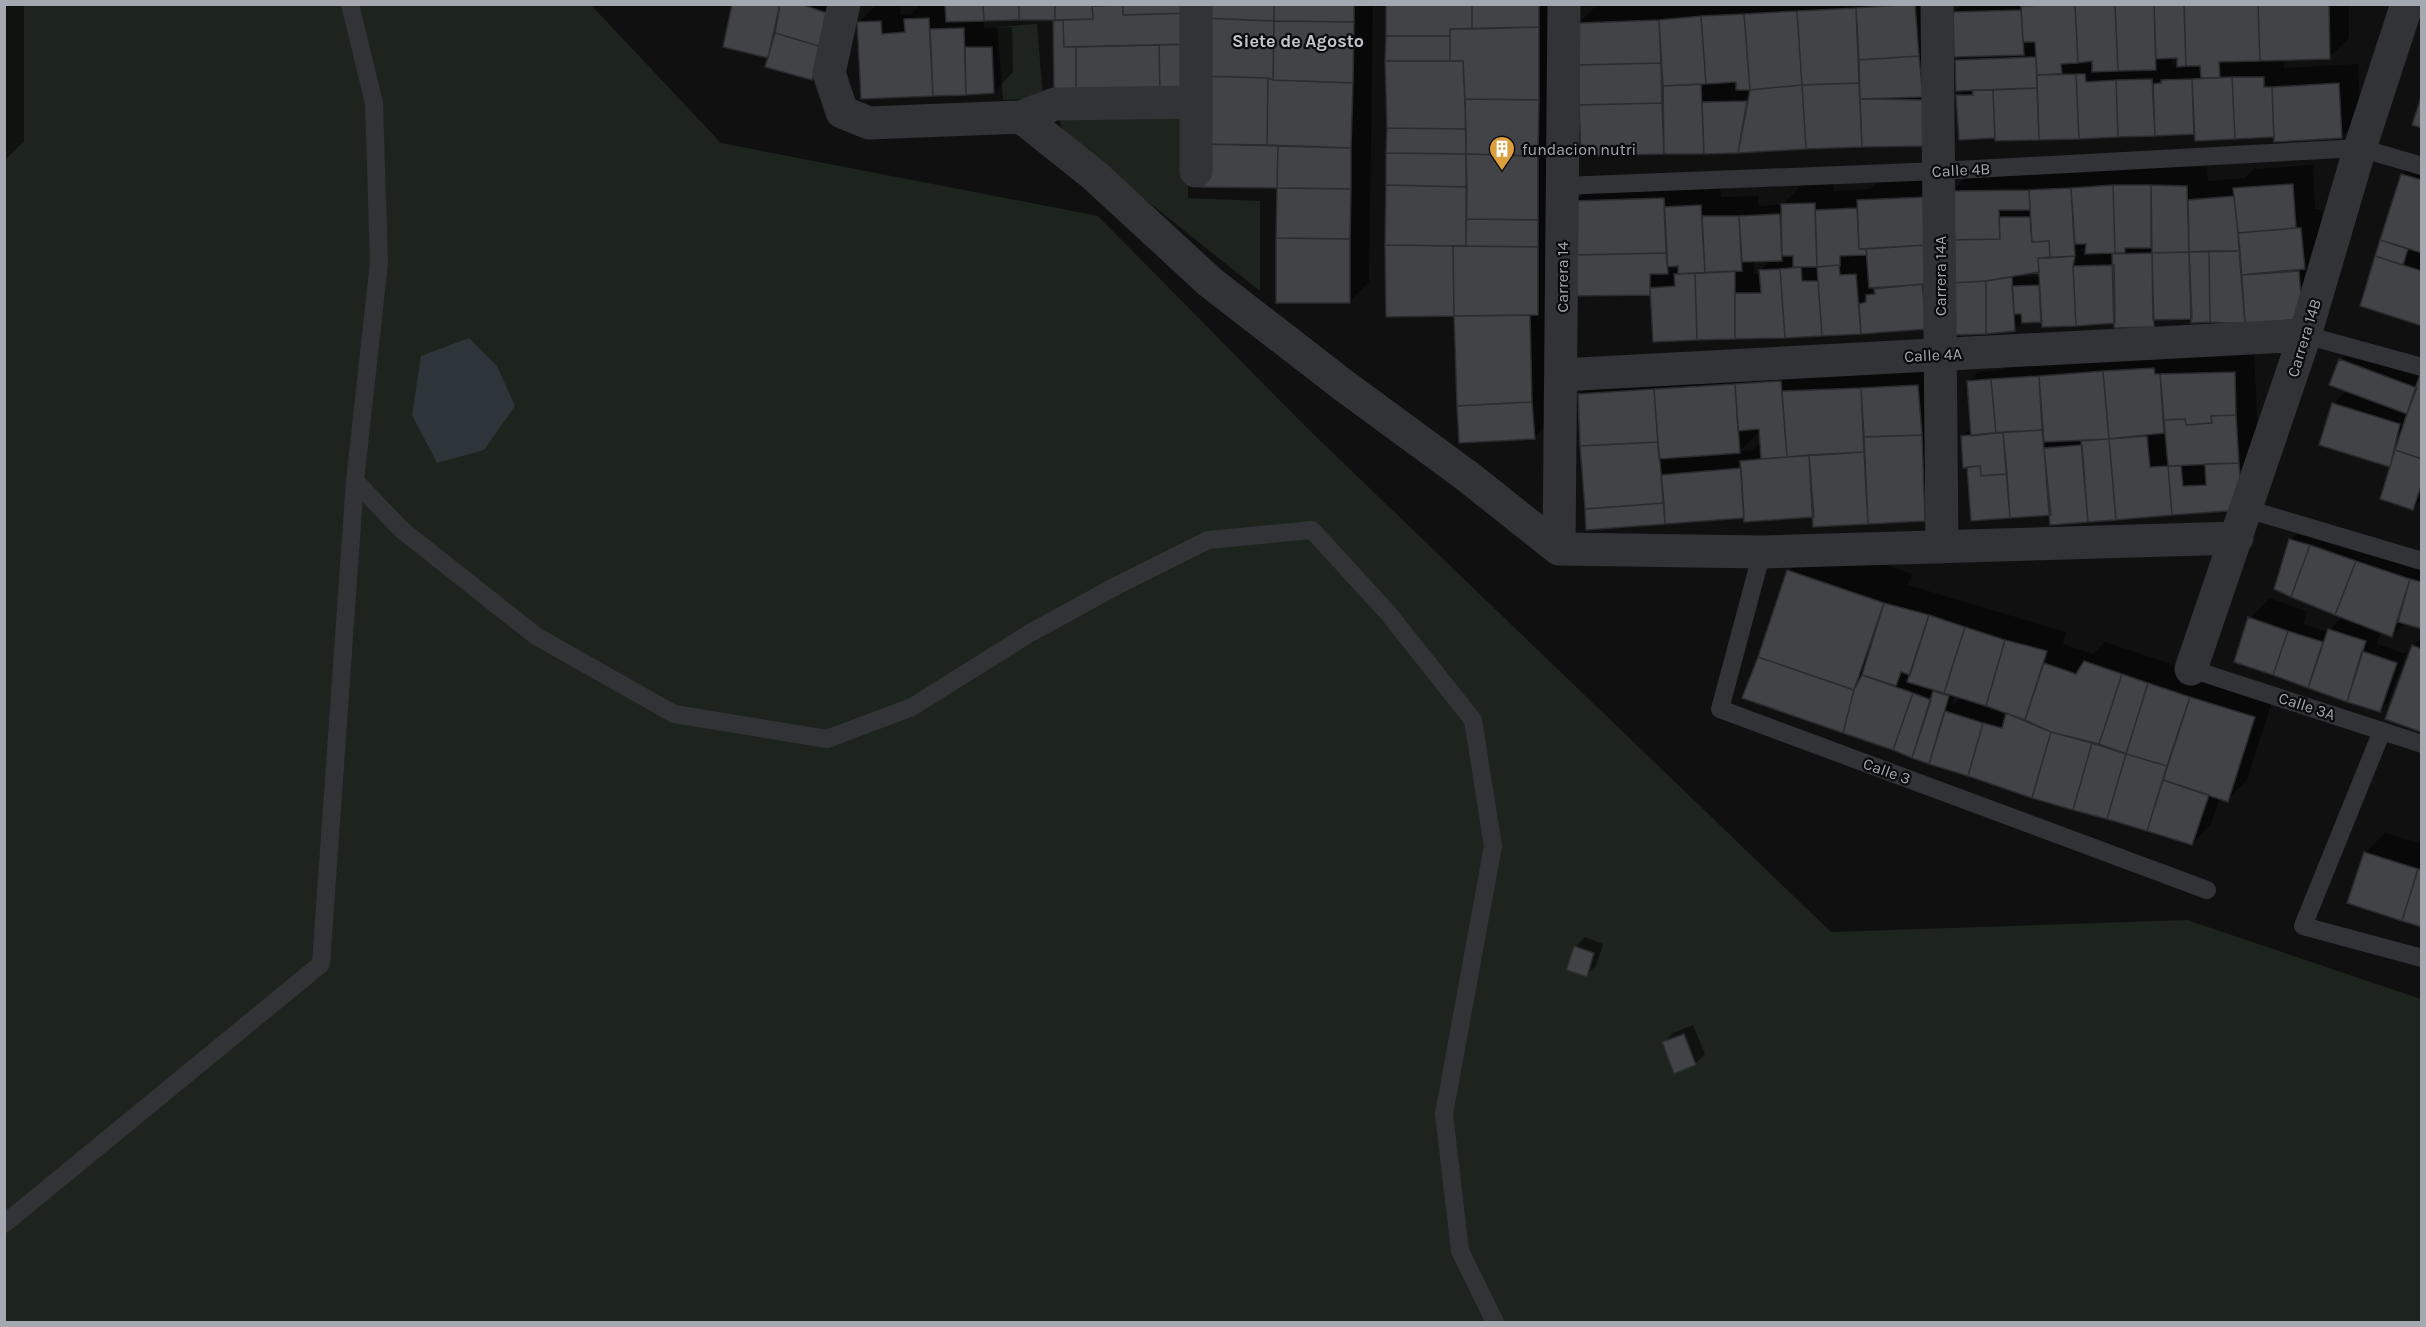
<svg xmlns="http://www.w3.org/2000/svg" width="2426" height="1327" viewBox="0 0 2426 1327" font-family="Karla,sans-serif">
  <style>
    .green { fill: #1d241e }
    .water { fill: #2d353a }
    .shadow { fill: #0007; fill-rule: evenodd }
    .building { fill: #424347; stroke: #2a2b2d; stroke-width: 1.5 }
    .lines { fill: none; stroke-linecap: round; stroke-linejoin: round }
    .service { stroke: #323336; stroke-width: 18 }
    .minor { stroke: #323336; stroke-width: 33 }
    .labels { text-anchor: middle; dominant-baseline: central; stroke-width: 4.5; stroke-linejoin: round; paint-order: stroke }
    .poi-label { font-size: 16px; fill: #a3a8b1; stroke: #0b0b0c; text-anchor: start }
    .street-label { font-size: 16px; fill: #a3a8b1; stroke: #0b0b0c }
    .neighbourhood-label { font-size: 18px; font-weight: bold; fill: #c3c7cd; stroke: #0b0b0c }
  </style>
  <rect width="100%" height="100%" fill="#101011"/>
  <path class="green" d="M590 4 721 143 1098 216 1307 428 1831 932 2187 920 2421 999V1322H5V5Z
    M1037 24 1043 98 1003 100 997 27Z
    M1057 109 1189 112 1188 198 1260 201V291L1142 197 1067 149Z"/>
  <path class="water" d="M469 338 497 366 515 406 484 450 437 463 412 415 421 356Z"/>
  <path class="shadow" d="M4 4H24V141L4 161Z
    M734 4H848L831 58 812 78 770 57Z
    M877 4H900L901 15 911 14 921 4H1373L1369 282 1349 302 1278 186H1202L1203 75 1055 88 1054 19 983 20 984 28 1012 27 1013 72 994 92 863 97 859 22Z
    M1387 4H1558L1554 417 1534 437 1455 315H1387Z
    M1598 4H1936L1929 144 1583 155 1579 23ZM1860 49 1861 74H1858L1856 50Z
    M1963 4H2349V38L2329 58 2283 59 2284 68 2358 64 2361 117 2342 137 2195 133 1996 140 1958 96 1965 89 1956 60 1962 55 1955 12ZM2178 56 2179 64 2173 65 2171 57Z
    M2422 155V325L2361 305 2402 175Z
    M2313 165 2315 209H2321L2324 248 2322 298 2192 317 2160 318 2153 325 2043 318 2041 320 2023 321 2014 330 1954 334 1952 191 1972 171 2134 166 2207 167 2208 181 2245 178 2254 169ZM2041 271V276L2021 277V274Z
    M1944 178 1926 327 1785 336 1652 293 1576 294 1575 202 1595 182 1720 186 1721 197 1758 196 1759 206 1782 205 1802 185 1834 184V191L1870 189 1878 181ZM1754 260H1771L1761 270V274H1754ZM1675 265H1679L1680 268 1671 269Z
    M2360 340 2422 363V499L2413 508 2393 461 2389 465 2334 404 2347 390 2340 360Z
    M2254 353 2261 489 2052 513 1968 465 1962 437 1972 427 1968 382 1978 372 2003 370 2013 360ZM2202 463H2206V467H2202Z
    M1938 366 1944 499 1924 519 1815 526V515L1746 516 1587 529 1579 395 1599 375ZM1760 431 1761 442 1753 450 1740 451Z
    M2300 530 2422 557V627L2405 623 2392 636 2381 631 2377 644 2406 654 2389 701 2380 711 2308 687 2250 618 2270 598 2307 612 2303 624 2328 632 2343 616 2291 540Z
    M1818 542 1912 574 1908 585 2066 632 2063 644 2093 654 2105 642 2273 698 2247 780 2227 800 2220 798 2211 824 2192 844 2032 796 1744 697 1789 571ZM1955 696 1961 697 1952 706Z
    M2422 638V730H2421L2387 718 2413 646Z
    M2385 833 2422 844V926L2365 853Z
    M1585 937 1603 944 1596 966 1586 975 1575 947Z
    M1693 1025 1705 1054 1695 1064 1664 1042 1673 1033Z"/>
  <path class="building" d="M4 4H5V162H4Z
    M732 4H780L768 58 723 47Z
    M780 4H801L832 15 822 47 775 33Z
    M945 4H983L984 21 946 22Z
    M983 4H1019V20L984 21Z
    M1019 4H1055V20H1019Z
    M1055 4H1123L1092 6 1093 19 1055 20Z
    M1123 4H1191L1192 13 1123 15Z
    M1203 4H1274V21L1203 18Z
    M1274 4H1354V22L1274 21Z
    M1386 4H1472V29H1450V36H1386Z
    M1472 4H1539V27L1472 29Z
    M1915 4 1919 56 1859 60 1856 8Z
    M2075 4H2115L2118 71 2092 72V61L2078 63Z
    M2075 4 2078 63 2061 64 2062 74 2037 75 2035 42H2023L2021 6Z
    M2115 4H2154L2156 70 2118 71Z
    M2154 4H2184L2186 66 2177 67V58L2156 59Z
    M2184 4H2258L2260 61 2219 62 2220 78H2201L2200 66H2186Z
    M2258 4H2329L2330 59 2260 61Z
    M1123 5V15L1192 13V44L1064 47 1063 20 1093 19 1092 6Z
    M1856 8 1859 83 1802 85 1797 11Z
    M2021 10 2024 55 1954 57 1953 12Z
    M1797 11 1802 85 1750 90 1744 14Z
    M1744 14 1750 90H1736V82L1706 84 1701 16Z
    M1701 16 1706 84 1663 86 1659 20Z
    M929 18 933 96 861 99 857 22 881 21 882 34 905 32 904 19Z
    M1203 18 1274 21 1273 80 1268 78 1202 76Z
    M1063 20 1064 47H1076V91L1054 90 1053 21Z
    M1659 20 1661 63 1579 65 1578 23Z
    M1274 21 1354 22 1353 83 1273 80Z
    M1539 27V100L1465 99 1463 61H1450V29Z
    M964 28 966 95 933 96 930 29Z
    M775 33 822 47 812 80 765 67Z
    M1386 36H1450V61H1385Z
    M1192 44 1188 92 1160 91 1159 45Z
    M1159 45 1160 91H1076V47Z
    M965 47H992L994 93 966 95Z
    M1919 56 1923 97 1860 99 1859 60Z
    M2036 57 2037 88 1956 91 1955 60Z
    M1385 61H1463L1466 129 1387 128Z
    M1661 63 1662 103 1579 105V65Z
    M2076 74H2085L2086 82 2116 80 2118 137 2079 139Z
    M2076 74 2079 139 2039 140 2037 75Z
    M1202 76 1268 78 1267 145 1200 144Z
    M2232 77H2264V87H2272L2274 137 2235 139Z
    M2232 77 2235 139 2195 141 2192 79Z
    M1268 78 1273 80 1353 83 1351 148 1267 145Z
    M2152 79 2155 136 2118 137 2116 80Z
    M2192 79 2194 134 2155 136 2153 84 2161 83V80Z
    M1859 83 1862 147 1806 149 1802 85Z
    M2339 83 2342 138 2274 142 2272 87Z
    M1701 84 1704 154H1664L1663 86Z
    M1802 85 1806 149 1738 153 1750 90Z
    M2037 88 2039 140 1995 141 1993 90Z
    M1972 90H1993L1995 138 1959 140 1956 95H1973Z
    M2422 94V128L2412 125Z
    M1465 99 1539 100 1538 156 1466 154Z
    M1860 99 1930 100V146L1862 147Z
    M1747 101 1738 153 1704 154 1702 102Z
    M1662 103 1664 154 1581 156 1579 105Z
    M1387 128 1466 129V154L1386 153Z
    M1200 144 1278 146 1277 188 1200 187Z
    M1278 146 1351 148V189L1277 188Z
    M1386 153 1466 154 1467 187 1386 185Z
    M1466 154 1538 156V220L1466 219Z
    M2401 174 2422 180V253L2380 240Z
    M2293 184 2296 228 2238 233 2233 188Z
    M1386 185 1467 187 1466 246 1385 245Z
    M2113 185H2151V248H2125V253H2115Z
    M2113 185 2115 253 2085 254 2086 244H2075L2071 188Z
    M2151 185 2187 186 2189 252 2152 253Z
    M1277 188 1351 189 1350 239 1276 238Z
    M2071 188 2075 256 2050 258 2049 241 2032 242 2029 190Z
    M2029 190 2030 210H1999L2000 239 1951 240 1950 191Z
    M2234 196 2240 251 2189 252 2188 200Z
    M1925 197 1927 245 1859 249 1857 200Z
    M1664 198 1667 253 1574 255 1573 201Z
    M1815 203 1817 267H1793V256H1782L1781 204Z
    M1701 205 1705 273 1678 274V266L1667 267 1664 207Z
    M1857 208 1859 249H1866L1867 255 1840 256V267L1839 265 1817 267 1815 210Z
    M1780 214 1782 261 1742 262 1739 216Z
    M1702 216H1739L1742 271 1705 273Z
    M1999 217H2030L2032 242 2049 241 2050 258H2038L2039 272 1986 281 1952 283 1951 240 2000 239Z
    M1466 219 1538 220V247L1466 246Z
    M2296 228H2301L2305 269 2241 275 2238 233Z
    M1276 238 1350 239V303H1276Z
    M2380 240 2408 249 2403 265 2375 256Z
    M1385 245 1453 246 1454 316 1386 317Z
    M1927 245 1930 284 1869 288 1866 249Z
    M1453 246 1538 247V315L1454 316Z
    M2209 251H2240L2245 324 2210 322Z
    M2209 251 2210 322 2191 323 2189 252Z
    M2189 252 2192 319 2153 320 2152 253Z
    M1667 253 1668 274H1650V295L1575 296 1574 255Z
    M2152 253 2154 327 2114 328 2112 254Z
    M2075 256 2073 266 2076 326 2042 327 2038 258Z
    M2375 256 2422 271V326L2360 306Z
    M1839 265 1840 275 1856 274 1861 334 1822 336 1817 267Z
    M2114 265 2115 323 2076 326 2073 266Z
    M1801 267 1802 281H1818L1822 336 1785 338 1780 269Z
    M1780 269 1785 338 1735 339V293H1761L1759 270Z
    M1735 271V339L1697 340 1695 273Z
    M2299 271 2303 319 2245 324 2241 275Z
    M1695 273 1697 340 1653 342 1650 288 1675 286 1674 274Z
    M2012 277 2015 331 1986 334V281Z
    M1986 281V334L1953 335 1952 283Z
    M1922 284 1927 329 1861 334 1859 304 1866 302V295L1875 294 1874 289Z
    M2039 285 2041 322 2022 323 2021 314H2014L2012 286Z
    M1530 315 1532 402 1457 406 1454 316Z
    M2339 359 2417 388 2407 414 2329 385Z
    M2154 368 2155 374H2160L2164 433 2109 439 2103 371Z
    M2103 371 2109 439 2044 442 2039 376Z
    M2235 372 2236 415 2211 416 2212 423 2186 425 2185 419 2164 420 2160 374Z
    M2420 374 2422 375V459L2395 450Z
    M2039 376 2042 430 1996 433 1991 379Z
    M1991 379 1996 433 1971 436 1967 381Z
    M1781 381 1787 457 1761 459 1759 429 1738 431 1735 384Z
    M1735 384 1740 453 1659 459 1654 389Z
    M1918 385 1922 435 1864 437 1861 388Z
    M1861 388 1864 452 1787 457 1782 391Z
    M1654 389 1658 442 1580 446 1578 394Z
    M1532 402 1535 439 1459 443 1457 406Z
    M2332 403 2400 424 2390 467 2319 445Z
    M2236 415 2239 463 2168 466 2164 420 2185 419 2186 425 2212 423 2211 416Z
    M2042 430 2051 515 2010 518 2003 432Z
    M2003 432 2007 474 1981 476 1980 466 1963 468 1961 436Z
    M1922 435 1925 521 1868 524 1864 437Z
    M2147 436 2150 467 2168 466 2172 515 2116 520 2109 439Z
    M2109 439 2116 520 2088 522 2081 441Z
    M1658 442 1664 503 1585 509 1580 446Z
    M2082 445 2088 522 2050 525 2044 448Z
    M2395 450 2422 459V483L2413 510 2380 499Z
    M1864 452 1868 524 1813 527 1809 455Z
    M1809 455 1814 517 1744 522 1740 461Z
    M2239 463 2242 510 2172 515 2168 466H2181L2183 486 2206 485 2205 464Z
    M1980 466 1981 476 2007 474 2010 518 1971 521 1967 467Z
    M1741 468 1744 518 1665 524 1661 475Z
    M1664 503 1665 524 1586 530 1585 509Z
    M2289 539 2310 545 2291 597 2274 589Z
    M2310 545 2356 561 2335 615 2291 597Z
    M2356 561 2410 579 2392 637 2335 615Z
    M1787 570 1884 603 1854 690 1758 657Z
    M2410 579 2422 582V629L2398 622Z
    M1884 603 1929 615 1910 675 1901 672 1896 686 1862 675Z
    M1929 615 1965 627 1944 693 1907 682Z
    M2248 617 2288 631 2273 675 2234 662Z
    M1965 627 2005 640 1986 706 1944 693Z
    M2328 629 2366 641 2347 702 2308 688Z
    M2288 631 2323 642 2308 688 2273 675Z
    M2005 640 2047 651 2025 720 1986 706Z
    M2412 645 2422 649 2421 732 2385 719Z
    M2362 651 2397 663 2380 712 2347 702Z
    M1758 657 1854 690 1843 733 1742 698Z
    M2084 661 2122 674 2099 744 2051 732 2025 720 2044 663 2076 674Z
    M2122 674 2148 683 2126 754 2099 744Z
    M1862 675 1913 693 1893 750 1843 733 1854 690Z
    M2148 683 2190 697 2167 766 2126 754Z
    M1933 691 1949 696 1929 764 1912 758Z
    M1913 693 1931 700 1912 758 1893 750Z
    M2190 697 2255 717 2228 802 2163 780Z
    M1945 711 1983 723 1968 776 1929 764Z
    M2006 713 2051 732 2032 798 1968 776 1983 723 2002 728Z
    M2051 732 2092 743 2073 810 2032 798Z
    M2092 743 2126 754 2107 819 2073 810Z
    M2126 754 2167 766 2147 831 2107 819Z
    M2163 780 2209 795 2192 845 2147 831Z
    M2364 852 2418 869 2402 921 2347 903Z
    M2418 869 2422 870V927L2402 921Z
    M1574 946 1594 953 1587 977 1566 970Z
    M1684 1034 1696 1065 1674 1074 1662 1042Z"/>
  <g class="lines">
    <path class="service" d="M1562 186 1939 171 2360 148 2422 166
      M2305 335 2422 367
      M355 481 402 530 536 636 674 714 827 739 912 707 1030 633 1118 585 1208 540 1312 530 1388 613 1473 720 1493 846 1444 1114 1460 1251 1495 1322
      M2247 509 2422 561
      M1762 552 1720 709 2207 890
      M2191 669 2422 744
      M2382 731 2303 926 2422 958
      M4 1224 321 964 355 481 379 263 374 103 350 4"/>
    <path class="minor" d="M844 4 829 73 842 112 869 123 1021 117 1094 175 1210 282 1343 385 1467 476 1559 549 1762 552 2237 538
      M1196 4V171
      M1937 4 1942 547
      M1021 117 1055 104 1196 102
      M1561 375 2305 335
      M1559 549 1564 4
      M2191 669 2305 335 2360 148 2407 4"/>
  </g>
  <defs>
    <symbol id="building-pin" viewBox="-11 -11 22 30"><path d="M0 17L-7.5 6A9.5 9.5 0 1 1 7.5 6Z" fill="#dd9e3d" stroke="#0b0b0c"/><path d="M-4-6H4V6H1V3H-1V6H-4ZM-2.5-4.3h1.7v1.8h-1.7ZM.8-4.3h1.7v1.8H.8ZM-2.5-1h1.7V.8h-1.7ZM.8-1h1.7V.8H.8Z" fill="#fff"/></symbol>
  </defs>
  <g fill-rule="evenodd">
    <use href="#building-pin" x="1487" y="134" width="30" height="40"/>
  </g>
  <g class="labels">
    <g class="poi-label">
      <text x="1522" y="149">fundacion nutri</text>
    </g>
    <g class="street-label">
      <text transform="translate(1961 170) rotate(-3)">Calle 4B</text>
      <text transform="translate(1940 276) rotate(-90)">Carrera 14A</text>
      <text transform="translate(1562 277) rotate(-90)">Carrera 14</text>
      <text transform="translate(2304 338) rotate(-73)">Carrera 14B</text>
      <text transform="translate(1933 355) rotate(-3)">Calle 4A</text>
      <text transform="translate(2307 706) rotate(18)">Calle 3A</text>
      <text transform="translate(1887 771) rotate(20)">Calle 3</text>
    </g>
    <g class="neighbourhood-label">
      <text x="1298" y="41">Siete de Agosto</text>
    </g>
  </g>
  <rect width="2426" height="1327" fill="none" stroke="#a3a8b1" stroke-width="12"/>
</svg>
